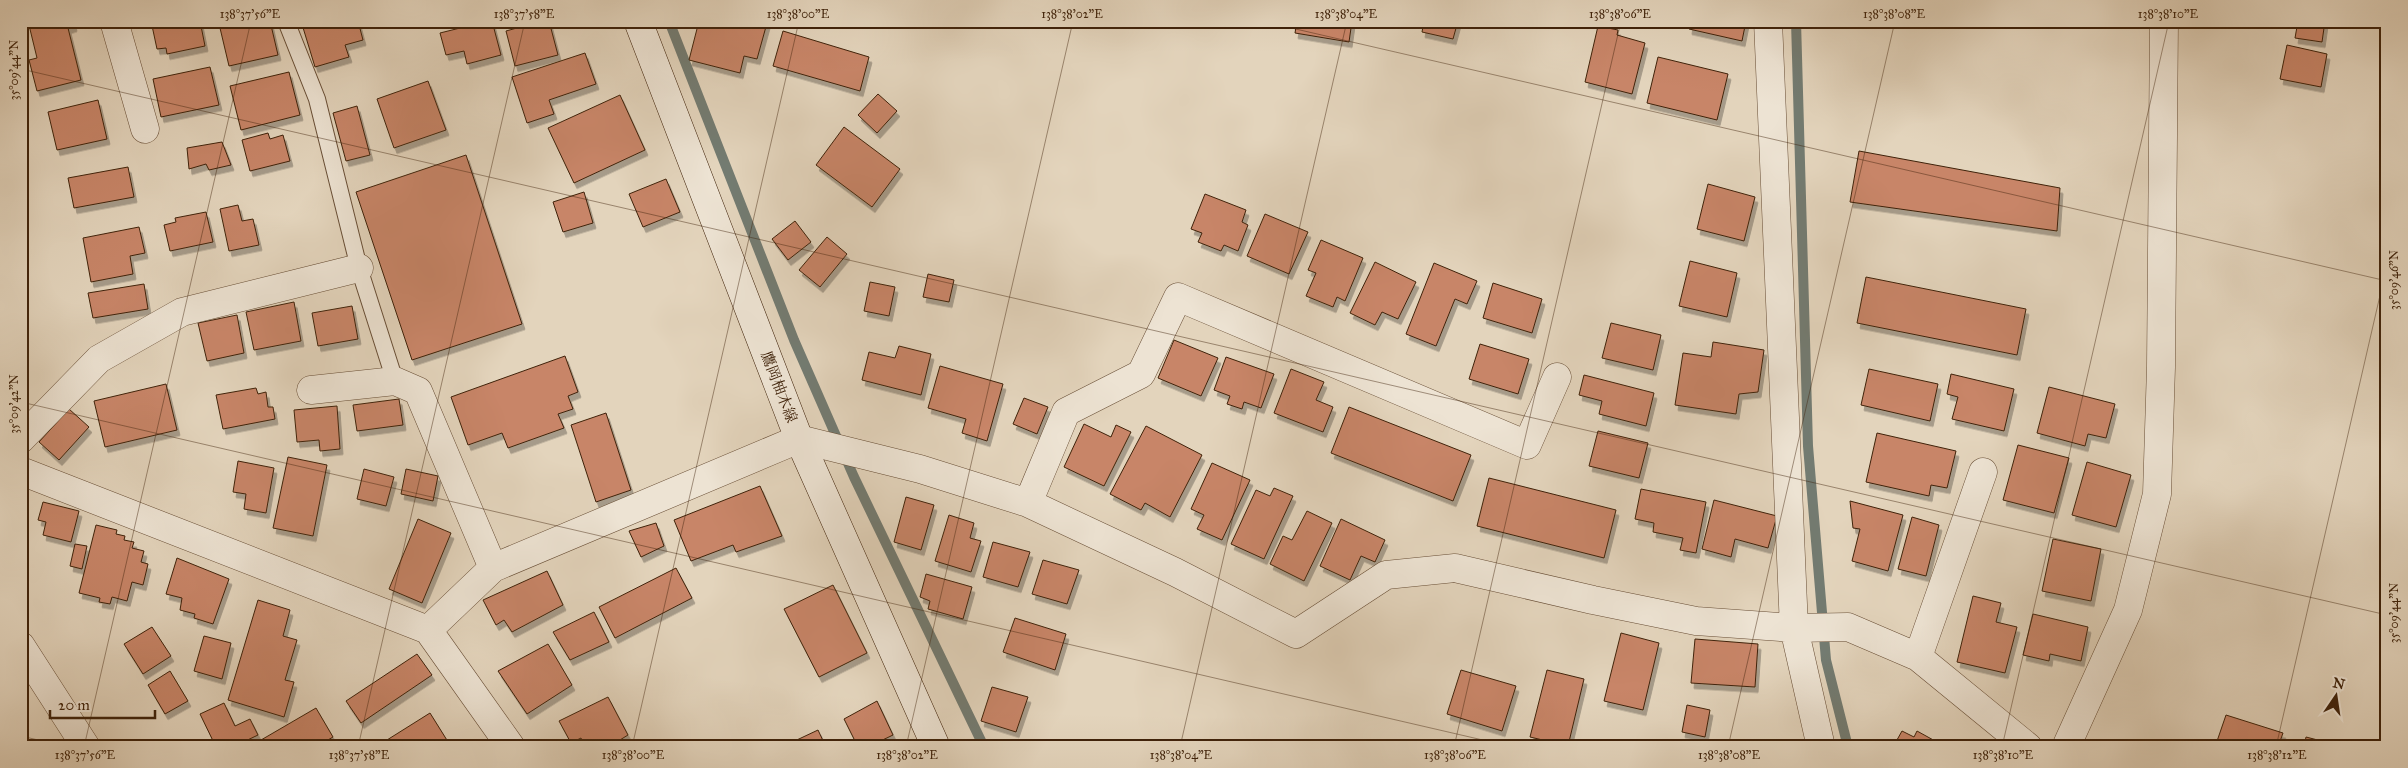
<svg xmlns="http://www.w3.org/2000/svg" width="2408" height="768" viewBox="0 0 2408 768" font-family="'IM FELL Great Primer','Noto Serif JP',serif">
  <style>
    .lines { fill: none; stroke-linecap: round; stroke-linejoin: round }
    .stream { stroke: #737b71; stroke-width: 10 }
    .building { fill: #c88568; stroke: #3f220a; filter: url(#shadow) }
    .lane-casing { stroke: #684e36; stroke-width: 18 }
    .street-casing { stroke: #684e36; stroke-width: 29 }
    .secondary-casing { stroke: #3f220a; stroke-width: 29 }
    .lane { stroke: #ede3d3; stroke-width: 16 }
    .street { stroke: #ede3d3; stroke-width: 28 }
    .secondary { stroke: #ede3d3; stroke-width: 28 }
    .ticks { fill: none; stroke: #3f220a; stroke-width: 1; stroke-opacity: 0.45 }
    .labels { text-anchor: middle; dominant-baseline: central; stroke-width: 4; stroke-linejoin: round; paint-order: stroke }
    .street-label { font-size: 15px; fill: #3f220a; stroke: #ede3d3 }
    .neatline { fill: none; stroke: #3f220a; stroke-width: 2 }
    .ticks-label { font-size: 12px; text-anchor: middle; fill: #3f220a }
  </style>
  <defs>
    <filter id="shadow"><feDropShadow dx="3" dy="5.5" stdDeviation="0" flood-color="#0004"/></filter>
  </defs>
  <rect width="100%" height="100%" fill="#e3d4bc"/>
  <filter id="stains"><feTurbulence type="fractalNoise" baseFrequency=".004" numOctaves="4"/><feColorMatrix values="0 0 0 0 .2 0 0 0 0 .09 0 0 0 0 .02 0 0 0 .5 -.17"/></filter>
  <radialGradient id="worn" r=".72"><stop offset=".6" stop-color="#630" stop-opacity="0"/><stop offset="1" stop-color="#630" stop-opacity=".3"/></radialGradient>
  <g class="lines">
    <path class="stream" d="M669 21 794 340 854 477 984 747
      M1796 21 1808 446 1826 660 1848 747"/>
  </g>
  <path class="building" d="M28 21H73L74 26 68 28 81 80 37 91 29 60 37 58Z
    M151 21H200L205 46 167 54 166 48 157 49Z
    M223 21H270L278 55 229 66 220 28 224 26Z
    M301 21H358L363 40 345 45 349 57 315 67Z
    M458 21H492L501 55 467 64 464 51 446 55 440 33 460 28Z
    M542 21H549L558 55 515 66 506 31Z
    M699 21 767 23 757 59 744 56 740 73 689 60Z
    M1297 21H1352L1349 42 1295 33Z
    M1424 21H1458L1453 39 1422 32Z
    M1690 21H1746L1742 41 1689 29Z
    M2298 21H2325L2322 42 2295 38Z
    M1598 26 1618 30 1617 35 1645 43 1632 94 1585 82Z
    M783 31 869 57 860 91 773 66Z
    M2287 45 2327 54 2321 87 2280 79Z
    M585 53 596 84 549 100 554 114 527 123 512 77Z
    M1658 57 1728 74 1717 120 1647 103Z
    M210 67 219 105 161 117 153 79Z
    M289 72 300 115 241 130 230 86Z
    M428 81 446 130 394 148 377 99Z
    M878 94 897 111 877 133 858 115Z
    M620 95 645 150 574 183 548 128Z
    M98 100 107 139 57 150 48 112Z
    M357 106 370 155 346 161 333 113Z
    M844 127 900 169 872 207 816 165Z
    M268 133 270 139 283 135 290 161 250 171 242 140Z
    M222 142 231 165 209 170 206 164 189 169 187 148Z
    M1859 151 2060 188 2057 231 1850 202Z
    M466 155 522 324 412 360 356 192Z
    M128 167 134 197 74 208 68 178Z
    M666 179 680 212 643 227 629 194Z
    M1708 184 1755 197 1744 241 1697 229Z
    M584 192 593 223 563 232 553 202Z
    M1205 194 1246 210 1242 222 1248 225 1238 251 1224 245 1221 251 1198 242 1202 233 1191 229Z
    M238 205 242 221 253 219 259 245 229 251 220 209Z
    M206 212 213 242 170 251 164 225 176 222 175 218Z
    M1265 214 1308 232 1289 274 1247 256Z
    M795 221 811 242 788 260 772 239Z
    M139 227 145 253 130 256 133 274 91 282 83 238Z
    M827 237 847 254 820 287 799 270Z
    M1321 240 1363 258 1345 301 1337 297 1333 307 1306 296 1316 273 1308 270Z
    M1690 261 1737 273 1727 317 1679 306Z
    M1375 262 1416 282 1398 319 1382 312 1375 325 1350 313Z
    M1434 263 1477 281 1467 304 1455 299 1436 346 1406 334Z
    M928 274 954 280 949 302 923 297Z
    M1866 277 2026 309 2017 355 1857 323Z
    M870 282 895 287 889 316 864 311Z
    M1493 283 1542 299 1532 333 1483 318Z
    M144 284 148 309 93 318 88 293Z
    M294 302 301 341 254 350 246 312Z
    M352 306 358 339 318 346 312 313Z
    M237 315 244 353 207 361 198 323Z
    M1611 323 1661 335 1653 370 1602 358Z
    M1174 340 1218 358 1201 396 1158 378Z
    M1713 342 1764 350 1758 392 1739 394 1736 414 1675 405 1683 353 1711 357Z
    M1480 344 1529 359 1518 394 1469 379Z
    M899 346 931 354 921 395 862 380 869 352 895 358Z
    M565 356 578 392 568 396 573 409 558 414 564 428 508 448 502 433 468 445 451 397Z
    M1226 357 1274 374 1261 408 1244 402 1242 409 1227 404 1230 396 1214 390Z
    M940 366 1003 384 987 441 962 433 966 419 928 408Z
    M1291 369 1324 382 1316 400 1333 407 1323 432 1274 413Z
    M1869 369 1938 384 1930 421 1861 405Z
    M1951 374 2014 389 2004 431 1952 419 1958 397 1947 394Z
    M1584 375 1654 393 1646 426 1599 414 1602 401 1579 395Z
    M166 384 177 430 105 447 94 401Z
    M2049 387 2115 404 2106 438 2088 434 2085 446 2037 433Z
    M256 388 258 394 266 392 268 407H273L275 419 223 429 216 395Z
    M1024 398 1048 407 1037 434 1013 424Z
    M399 399 403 425 357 431 353 405Z
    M337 406 340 449 320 451 319 440 297 442 294 410Z
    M1349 407 1471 455 1453 501 1331 453Z
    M69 409 89 427 59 460 39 442Z
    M606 413 631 490 596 502 571 425Z
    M1084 424 1111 437 1116 425 1131 432 1104 486 1064 467Z
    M1146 426 1202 455 1170 517 1145 503 1141 510 1110 494Z
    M1598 431 1648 443 1639 478 1589 466Z
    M1877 433 1956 451 1947 488 1931 485 1929 496 1866 482Z
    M2018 445 2069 458 2054 513 2003 500Z
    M288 457 327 465 313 536 273 528Z
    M238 461 274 468 266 513 244 509 246 494 233 492Z
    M2087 462 2131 475 2116 527 2072 515Z
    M1212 463 1250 480 1222 540 1197 529 1204 515 1191 509Z
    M364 469 394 477 386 506 357 499Z
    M406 469 438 476 433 501 401 494Z
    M1489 478 1616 510 1604 558 1477 526Z
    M760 486 782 536 736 552 733 545 691 561 674 520Z
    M1274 488 1293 496 1264 559 1231 544 1256 490 1270 496Z
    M1641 489 1706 502 1696 553 1680 550 1683 538 1653 532 1654 523 1635 519Z
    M906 497 934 505 921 550 894 542Z
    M1714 500 1777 516 1768 548 1735 539 1731 557 1702 549Z
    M1850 501 1903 515 1888 571 1852 561 1860 529 1853 528Z
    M43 502 79 511 71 542 43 535 46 522 38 520Z
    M1307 511 1332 523 1304 581 1270 564 1283 536 1292 540Z
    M949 515 974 523 970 538 981 541 971 572 935 561Z
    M1912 517 1939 525 1926 576 1898 569Z
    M418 519 451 533 422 603 389 589Z
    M1341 519 1385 540 1375 562 1361 556 1350 580 1320 566Z
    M656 523 664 546 641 557 629 531Z
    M96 525 117 530 116 534 125 536 124 540 134 542 132 548 144 551 141 562 148 564 143 585 132 582 127 601 112 597 110 604 99 602 100 598 79 593Z
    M2053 539 2101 549 2091 601 2042 591Z
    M993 542 1030 552 1018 587 983 577Z
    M75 544 87 546 82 569 70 566Z
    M177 558 229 579 213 624 194 618 195 614 180 610 182 598 166 594Z
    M1043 560 1079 570 1067 604 1032 594Z
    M676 568 692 598 615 638 599 607Z
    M547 571 563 605 512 632 504 620 496 625 483 600Z
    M926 574 972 587 963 619 928 609 930 601 920 597Z
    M833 585 867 653 819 677 784 609Z
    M1973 596 2001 603 1996 622 2017 627 2005 673 1957 662Z
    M258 600 290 610 283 636 297 640 285 680 294 682 284 717 228 700Z
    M594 612 609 642 570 660 553 632Z
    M2033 614 2088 627 2081 661 2050 654 2049 661 2023 655Z
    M1015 618 1066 634 1055 670 1003 652Z
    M152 627 171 656 143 674 124 644Z
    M1621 633 1659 643 1643 710 1604 701Z
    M204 636 231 643 222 679 194 671Z
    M1695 639 1758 644 1755 687 1691 683Z
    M548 644 572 685 527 714 498 671Z
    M417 654 432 675 361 723 346 701Z
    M1461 670 1516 686 1502 731 1447 714Z
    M1547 670 1584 679 1568 746 1530 737Z
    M170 671 188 701 165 714 148 685Z
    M992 687 1028 697 1016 732 981 721Z
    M608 697 628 735 615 743 618 747H585L581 738 571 743 559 721Z
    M877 701 893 735 868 747H858L844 719Z
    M224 703 235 726 250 719 258 735 233 747H216L200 714Z
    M1687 705 1710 710 1705 737 1682 732Z
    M316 708 333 737 316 747H249Z
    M2387 708V723L2384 722Z
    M430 713 450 745 447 747H380L379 745Z
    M2226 715 2283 733 2278 747H2215Z
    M818 730 826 747 784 746Z
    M1902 731 1914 737 1917 731 1946 747H1893Z
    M2306 737 2341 746V747H2304Z"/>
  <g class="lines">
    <defs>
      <path id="lane" d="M286 21 317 99 359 268 395 381"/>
      <path id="street" d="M114 21 145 129
        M1768 21 1794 628 1821 747
        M311 390 395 381 418 391 493 568
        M21 439 99 359 182 312 359 268
        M21 471 428 630 511 747
        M1028 503 1066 412 1141 374 1178 297 1527 445 1557 377
        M428 630 493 568 799 439 920 469 1028 503 1175 572 1296 634 1386 575 1455 568 1593 600 1696 621 1794 628 1848 627 1918 657 2028 747
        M21 646 86 747
        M1918 657 1983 472
        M2066 747 2128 610 2157 494 2161 367 2164 21"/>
      <path id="secondary" d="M638 21 799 439 936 747"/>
    </defs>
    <use href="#lane" class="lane-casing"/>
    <use href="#street" class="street-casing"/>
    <use href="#secondary" class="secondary-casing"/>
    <use href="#lane" class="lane"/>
    <use href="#street" class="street"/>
    <use href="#secondary" class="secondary"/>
  </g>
  <path class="ticks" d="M1261 21 2387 281M21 69 2387 615M21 402 1513 747M21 736 68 747M84 747 251 21M358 747 525 21M632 747 799 21M906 747 1073 21M1180 747 1347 21M1454 747 1621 21M1728 747 1895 21M2002 747 2169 21M2276 747 2387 265"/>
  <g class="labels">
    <g class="street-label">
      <text transform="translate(779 387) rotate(69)">鷹岡柚木線</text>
    </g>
  </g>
  <rect width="2408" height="768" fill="none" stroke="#e3d4bc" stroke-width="55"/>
  <g transform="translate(2336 696) rotate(13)" stroke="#ede3d3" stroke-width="4" paint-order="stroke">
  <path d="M0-4L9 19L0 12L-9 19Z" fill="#3f220a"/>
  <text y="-8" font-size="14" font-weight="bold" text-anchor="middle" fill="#3f220a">N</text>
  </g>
  <path d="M50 710v8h105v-8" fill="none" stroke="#3f220a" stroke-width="2.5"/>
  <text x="58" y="710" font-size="15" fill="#3f220a" stroke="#ede3d3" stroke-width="4" paint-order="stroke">20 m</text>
  <rect x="28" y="28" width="2352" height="712" class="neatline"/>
  <g class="ticks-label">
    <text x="250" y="18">138°37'56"E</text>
    <text x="524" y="18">138°37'58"E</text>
    <text x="798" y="18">138°38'00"E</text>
    <text x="1072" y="18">138°38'02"E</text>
    <text x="1346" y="18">138°38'04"E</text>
    <text x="1620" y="18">138°38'06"E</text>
    <text x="1894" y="18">138°38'08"E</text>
    <text x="2168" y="18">138°38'10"E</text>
    <text transform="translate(14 70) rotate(-90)" y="4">35°09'44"N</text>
    <text transform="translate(2394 280) rotate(-90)" y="4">35°09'46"N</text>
    <text transform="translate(14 404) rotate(-90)" y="4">35°09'42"N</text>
    <text transform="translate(2394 613) rotate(-90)" y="4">35°09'44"N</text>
    <text x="85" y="759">138°37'56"E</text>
    <text x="359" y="759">138°37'58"E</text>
    <text x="633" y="759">138°38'00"E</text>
    <text x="907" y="759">138°38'02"E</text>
    <text x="1181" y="759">138°38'04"E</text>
    <text x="1455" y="759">138°38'06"E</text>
    <text x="1729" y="759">138°38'08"E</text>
    <text x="2003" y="759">138°38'10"E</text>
    <text x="2277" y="759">138°38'12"E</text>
  </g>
  <rect width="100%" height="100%" filter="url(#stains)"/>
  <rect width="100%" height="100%" fill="url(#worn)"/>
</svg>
